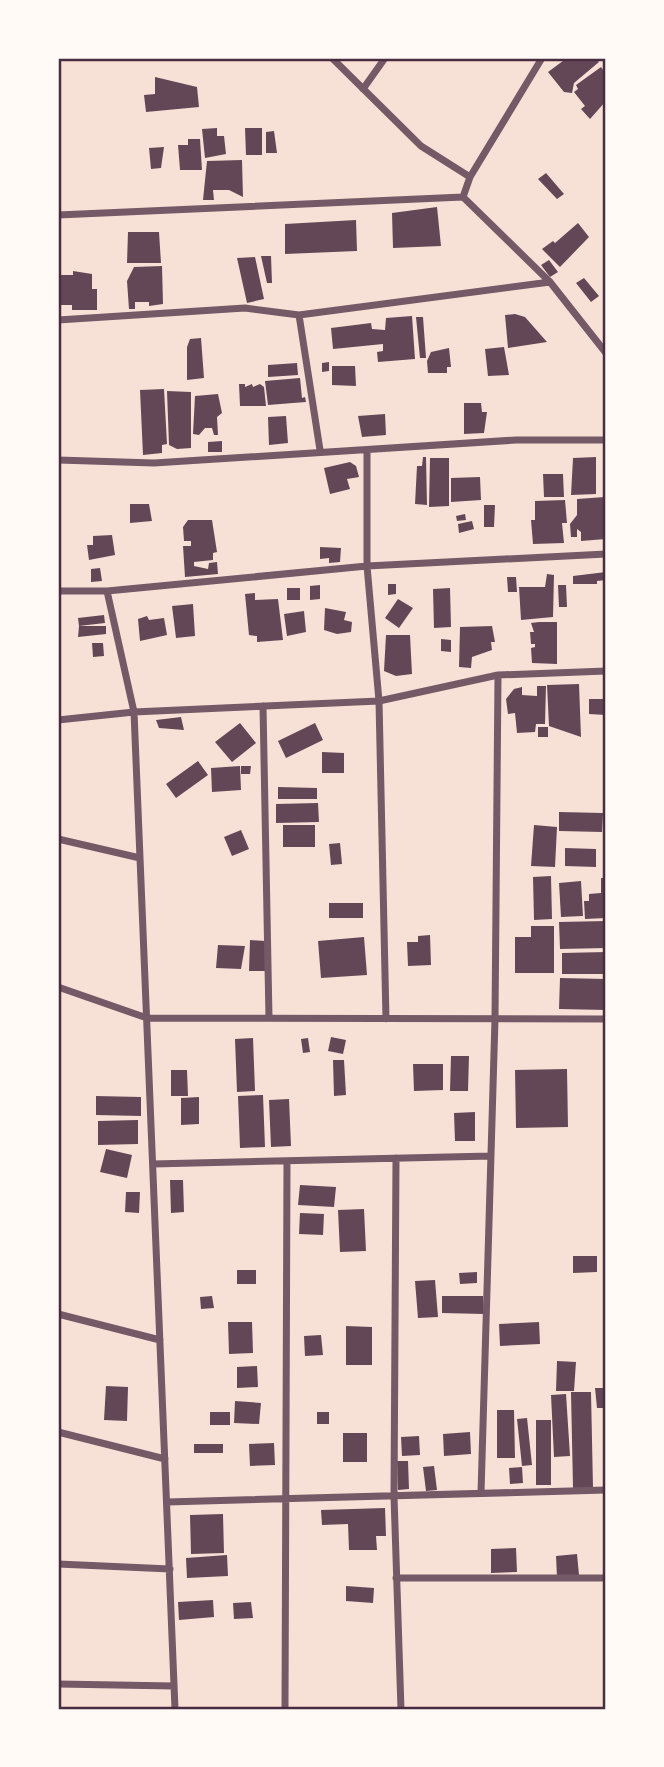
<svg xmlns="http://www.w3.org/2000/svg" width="664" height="1767" viewBox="0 0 664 1767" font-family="'Roboto Condensed',sans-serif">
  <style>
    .building { fill: #644757 }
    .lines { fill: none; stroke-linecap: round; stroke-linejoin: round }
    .minor { stroke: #755966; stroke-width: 7 }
    .neatline { fill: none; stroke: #4a2c40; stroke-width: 2.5 }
  </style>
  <rect width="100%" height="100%" fill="#f7e1d7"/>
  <path class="building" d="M567 58H596L599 62 574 83 572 93 564 92 548 72Z
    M601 67 606 74V101L590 119 581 109 585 106 574 92 578 89 576 85Z
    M155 77 197 87 199 107 146 112 144 95 155 94Z
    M217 128V136H224L226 154 205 158 202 129Z
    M245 128H262V155H246Z
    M274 131 277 153H266V132Z
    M188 139H200L202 170H180L178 145H188Z
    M164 147 161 168 151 169 149 148Z
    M242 160 243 197 229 190H213L214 200H203L207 161Z
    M546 173 564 194 557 199 538 179Z
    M437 207 441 246 393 248 392 213Z
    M356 220 357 251 285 254V224Z
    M578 223 589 237 560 267 542 249 553 241 555 243Z
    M128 232H159L161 263H127Z
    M261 256H271L272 283H267Z
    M255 257 264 299 247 303 237 258Z
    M549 260 558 272 550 277 541 265Z
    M162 266 163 304 149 306V302H135V309H129L127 281 134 267Z
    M73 271 92 274V289H97V310H72V305H61V313H58V275H73Z
    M584 278 599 296 591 302 576 283Z
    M515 314 525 317 547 342 508 348 505 315Z
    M412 316 415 359 378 362 377 352 383 351V344L333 349 331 328 371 323 372 329 385 330 386 318Z
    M416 317H423L426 358H420Z
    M201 338 204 378 187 380V347L190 339Z
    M504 347 509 375 488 376 485 349Z
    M449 348 451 367H447V373H428L427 361 431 352Z
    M329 362V371L322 372V363Z
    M297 363 298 375 268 377V365Z
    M332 366H355L356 386 332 385Z
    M300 378 302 398 305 397 306 402 268 405 265 381Z
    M239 384H245V387L252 384 253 387 260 384 264 387 266 406H240Z
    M164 389 167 444 162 445V453L143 455 140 390Z
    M167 391 191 392V448L177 449 169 445Z
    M218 394 222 413 217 417 218 435H214L212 428H205L199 435 193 434 195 396Z
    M464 403H481L482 412H487L484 433 464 434Z
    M385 414 386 435 362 437 358 416Z
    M286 416 288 443 269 445 268 417Z
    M222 441V452H208V442Z
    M423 457H426L427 505 415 504 417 466H422Z
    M596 457V494L571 495 573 458Z
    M430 458H449V506L429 507Z
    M350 462 356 466 359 477 347 479 350 489 330 494 324 468Z
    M543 474H563L564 497H544Z
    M480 477 481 500 451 502V478Z
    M605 497 606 539 581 541V532L577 529V537H571L570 524 577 515V499Z
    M565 500 567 523H562L564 543 533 544 531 520H535V501Z
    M130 504H149L152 521 130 523Z
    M484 505H495L494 527H484Z
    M465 514 466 520 457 521 456 516Z
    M188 520H212L217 552 213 553V560L194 562V566L208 569 209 563 217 562 218 574 185 577 183 546H191V541H184L183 527Z
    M472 521 474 529 459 533 458 524Z
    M112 535 115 555 89 560 87 545H93V536Z
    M320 547 341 548 340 562 329 563V558L320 559Z
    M100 568 102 581 91 582V569Z
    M606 572V580L597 581V584H573V576Z
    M547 574 554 575 553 617 521 620 519 587H545Z
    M507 577H516L517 592H508Z
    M388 584H396V594L388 595Z
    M320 585V599L310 600V586Z
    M558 585H566L567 607H559Z
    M287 588H300V600H287Z
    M450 588 451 627 434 628 433 589Z
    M255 593V600L278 599 283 640 257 642V636L249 635 245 594Z
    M398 599 413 608 399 628 385 618Z
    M193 604 195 636 176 638 172 606Z
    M325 608 346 612 344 620 352 622 351 632 337 634 324 630Z
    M304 611 306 632 287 636 284 614Z
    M104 615 105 623 79 626 78 618Z
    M147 616 149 620 164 618 167 635 140 641 138 619Z
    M539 622H557V664L532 663 531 648 535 647V644H531L530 632H534L531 623Z
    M79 626H106V634L78 637Z
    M492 626 495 642H491L492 650 472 657 471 668 459 667 460 627Z
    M386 635H410L412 674 396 676 384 671Z
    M441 639 451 640V652L441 651Z
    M92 643H103L104 656 93 657Z
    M579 684 581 737 549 726 547 685Z
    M537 686H546L545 724H536L535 732 517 733 515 713 508 714 506 699 514 689 522 687V695L537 696Z
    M589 699H606V715L589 714Z
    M181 717 184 730 159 728 156 720Z
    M240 723 256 743 232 762 215 742Z
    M315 723 323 740 286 758 278 741Z
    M538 727H548V737H538Z
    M322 752 344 753V773H322Z
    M198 761 208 775 176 798 166 784Z
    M240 766 241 790 212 792 211 768Z
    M241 766H251L250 774H241Z
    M278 787 317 788V799H278Z
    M318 803 319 822 276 823V804Z
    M559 812 603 813 602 832 559 831Z
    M283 825H315V847H283Z
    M534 825 557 827 555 867 531 866Z
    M241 830 249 849 232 856 224 837Z
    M340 843 342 864 331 865 329 844Z
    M565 848 596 849V867L565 866Z
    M551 876 552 919 534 920 533 877Z
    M601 878H606V918L585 919 584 901H589V894L601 893Z
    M581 881 583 916 561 917 559 883Z
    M329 903H363V918H329Z
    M606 921V948L560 949 559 922Z
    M531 926H554V973H515V937H531Z
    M430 935 431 965 408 966 407 942H418V936Z
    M364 937 367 975 321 978 318 941Z
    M250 940 265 941V971H249Z
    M218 945 245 946 241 969 216 968Z
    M606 952V974H562V953Z
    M560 978 606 979V1010L559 1009Z
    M331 1037 346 1040 343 1054 328 1051Z
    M253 1038 255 1091 237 1092 235 1039Z
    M308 1038 310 1052 303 1053 301 1039Z
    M451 1056H469L468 1091H450Z
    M333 1060H344L346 1095 334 1096Z
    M413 1064H443V1090L414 1091Z
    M567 1069 568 1127 516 1128 515 1070Z
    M171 1070H187L188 1096H171Z
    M263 1095 265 1147 240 1148 238 1096Z
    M96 1096 141 1097V1116L96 1115Z
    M199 1097V1124L181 1125V1098Z
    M289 1099 291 1146 271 1147 269 1100Z
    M475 1112V1141H455L454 1113Z
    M138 1120V1144L98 1145V1121Z
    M106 1149 132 1155 127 1178 100 1172Z
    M170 1180H183L184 1212 171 1213Z
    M300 1185 336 1187 334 1207 298 1205Z
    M126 1192H140L139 1213 125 1212Z
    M364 1209 366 1251 340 1252 338 1210Z
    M300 1213 324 1214 323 1235 299 1234Z
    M573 1256H597V1272L573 1273Z
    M237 1270H256V1284H237Z
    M477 1272V1283L460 1284 459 1273Z
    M435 1280 438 1317 418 1318 415 1281Z
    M212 1296 214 1308 201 1309 200 1297Z
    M442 1296H483V1314L442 1313Z
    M228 1322H252L253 1353 229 1354Z
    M539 1322 540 1344 500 1346 499 1324Z
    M346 1326 372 1327V1365H346Z
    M321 1335 323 1355 305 1356 304 1336Z
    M557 1361 576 1362 574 1391H556Z
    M257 1366 258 1387 237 1388V1367Z
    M106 1386 128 1387 127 1421 104 1420Z
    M595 1388H606V1408H597Z
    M571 1392H591L593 1488H573Z
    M566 1394 570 1456 554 1457 551 1395Z
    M235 1401 261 1403 259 1424 234 1423Z
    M497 1410H514L515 1458H497Z
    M210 1412H230V1425H210Z
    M317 1412H329V1424H317Z
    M527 1418 532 1465 522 1466 517 1419Z
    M536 1420H551V1485H536Z
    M470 1432 471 1454 444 1456 443 1434Z
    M343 1433H367V1462H343Z
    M419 1436 420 1455 402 1456 401 1437Z
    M604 1440H606V1489H604Z
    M274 1443 275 1465 250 1466 249 1444Z
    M194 1444H223V1453H194Z
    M397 1461H408L409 1489 398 1490Z
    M434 1466 437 1490 426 1491 423 1467Z
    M522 1467 523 1483 510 1484 509 1468Z
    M385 1508 386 1536H376L377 1550H349L348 1524 322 1525 321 1510Z
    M223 1514 224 1553 191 1554 190 1515Z
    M516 1548 517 1572 491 1573V1549Z
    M577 1554 579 1575 557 1577 556 1556Z
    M227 1555 228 1576 187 1578 186 1558Z
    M346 1586 374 1588 373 1603 346 1601Z
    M213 1600 214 1617 179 1620 178 1602Z
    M251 1602 253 1618 234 1619 233 1603Z"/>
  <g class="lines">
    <path class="minor" d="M332 58 421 146 470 177 463 197 550 282 606 353
      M363 89 385 58
      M470 177 542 58
      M58 215 463 197
      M299 315 320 450
      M58 320 245 308 299 315 550 282
      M367 450V566L379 701 386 1019
      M58 460 154 463 516 440H606
      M58 591H107L367 566 606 554
      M107 591 134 712 175 1709
      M263 706 269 1018
      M58 720 134 712 379 701 498 675 606 671
      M58 839 140 858
      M58 987 147 1018 606 1019
      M396 1158 394 1496 401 1709
      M153 1164 491 1156
      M58 1314 160 1340
      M58 1432 165 1459
      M481 1493 495 1019 498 675
      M167 1502 606 1490
      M58 1564 170 1569
      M396 1578H606
      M58 1684 174 1686
      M285 1709 287 1161"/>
  </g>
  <rect width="664" height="1767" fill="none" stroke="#fffaf5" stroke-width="119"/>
  <rect x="60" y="60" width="544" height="1648" class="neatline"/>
</svg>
